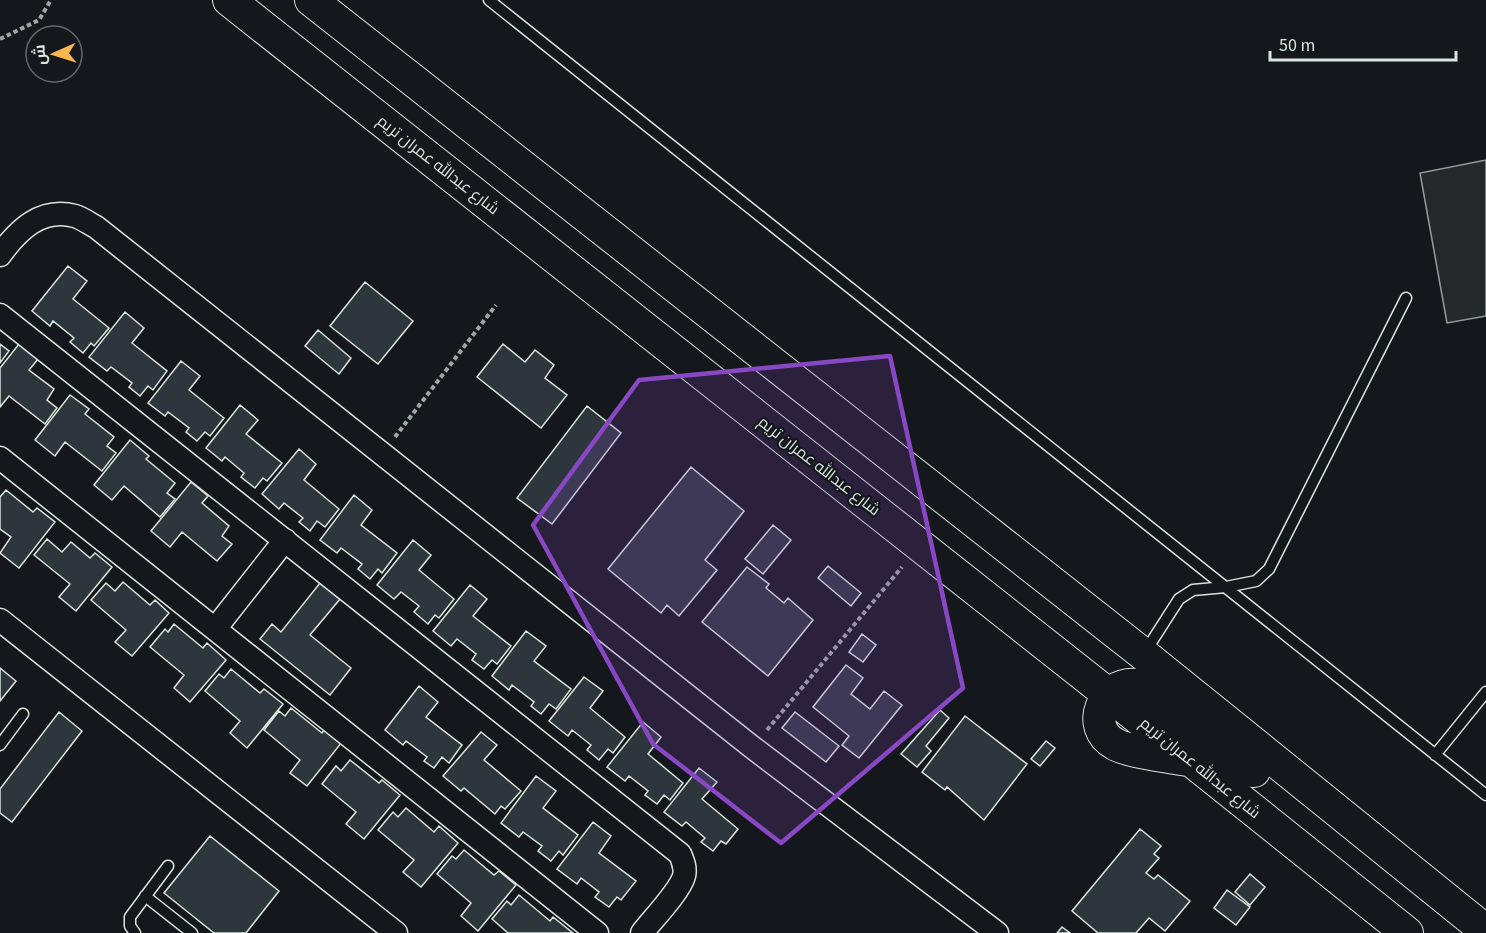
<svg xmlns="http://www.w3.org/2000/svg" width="1486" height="933" viewBox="0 0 1486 933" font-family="'Source Sans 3',Cairo,sans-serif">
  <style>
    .parking { fill: #24282b; stroke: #939e99; stroke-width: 1.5 }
    .building { fill: #2c363c; stroke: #d8e6dc; stroke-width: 1.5 }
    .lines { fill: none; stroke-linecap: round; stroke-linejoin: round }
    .lane-casing { stroke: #d8e6dc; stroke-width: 13 }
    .street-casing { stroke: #d8e6dc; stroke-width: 25 }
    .secondary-casing { stroke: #d8e6dc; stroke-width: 34 }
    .path { stroke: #9da8a2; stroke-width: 4; stroke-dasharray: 4.5 3; stroke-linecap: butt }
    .lane { stroke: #14181c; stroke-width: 10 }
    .street { stroke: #14181c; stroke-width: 22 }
    .secondary { stroke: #14181c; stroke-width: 32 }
    .marked { fill: #8948c3; fill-opacity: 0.2; stroke: #8948c3; stroke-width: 4.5; stroke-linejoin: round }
    .labels { text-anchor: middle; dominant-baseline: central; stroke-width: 4.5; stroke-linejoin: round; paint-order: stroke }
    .street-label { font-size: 16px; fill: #d8e6dc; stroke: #14181c }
  </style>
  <rect width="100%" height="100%" fill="#14181c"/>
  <path class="parking" d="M1486 160V316L1447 323 1420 173Z"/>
  <path class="building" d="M68 266 87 281 73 299 109 328 94 346 91 343 83 353 70 342 74 338 53 321 50 326 32 311Z
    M365 282 413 321 378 364 330 326Z
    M125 312 144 328 132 343 167 371 153 390 148 386 140 396 129 387 132 383 111 367 107 371 89 357Z
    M318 330 351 358 339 374 305 346Z
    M0 344 9 351 0 363Z
    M19 344 38 359 29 370 54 389 47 400 57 408 45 424 9 396 0 407V368Z
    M503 344 525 362 535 350 554 365 545 378 567 395 541 428 477 377Z
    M181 361 200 376 189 390 224 418 210 436 205 432 197 441 186 432 189 428 168 412 165 416 148 403Z
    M70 395 89 409 85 414 114 437 107 446 116 453 102 471 65 442 55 456 35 440Z
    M240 405 258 420 246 434 282 463 267 481 263 478 255 488 241 477 244 473 225 457 222 461 206 448Z
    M587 406 621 433 552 524 517 498Z
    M130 440 149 456 146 459 175 483 167 493 175 499 160 517 124 486 112 500 94 485Z
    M299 449 316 464 304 480 339 509 325 527 317 521 310 531 299 522 303 518 284 503 279 509 262 494Z
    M691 467 744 511 705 560 717 570 679 616 667 605 661 613 608 569Z
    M191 482 208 496 202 503 229 526 222 536 232 544 217 561 182 532 170 547 151 531Z
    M6 490 33 512 37 508 55 522 19 568 0 553 11 537 0 529V497Z
    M354 495 372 510 361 525 397 553 382 573 378 569 370 579 358 569 362 564 341 548 337 553 320 540Z
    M773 525 791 540 763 574 745 559Z
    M47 539 62 552 71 542 90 558 95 553 112 567 76 611 59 597 70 584 34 555Z
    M413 540 431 555 419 570 454 599 439 618 435 615 428 624 414 612 419 606 401 592 394 599 377 585Z
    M828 566 861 593 851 606 818 578Z
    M747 567 769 584 766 588 784 603 788 598 813 620 768 676 702 622Z
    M123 582 150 605 155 600 169 613 132 656 115 642 126 630 91 600 106 583 115 591Z
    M320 583 340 599 310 635 351 668 330 695 260 639 272 624 281 632Z
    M470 585 487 599 473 616 511 646 497 664 492 660 484 669 472 660 476 654 457 639 451 646 433 631Z
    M174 624 203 648 207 643 226 660 190 702 174 688 184 675 150 647 165 629 168 632Z
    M526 631 546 646 534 661 571 689 556 709 549 704 541 714 531 706 534 702 512 685 509 690 492 676Z
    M862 634 876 645 863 662 849 652Z
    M846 665 863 678 851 694 870 709 884 691 902 705 859 758 842 745 849 736 813 707Z
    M0 668 16 681 0 701Z
    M231 669 260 693 264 689 283 704 247 748 230 733 240 721 205 691 219 674 224 678Z
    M584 677 603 691 590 708 625 737 613 753 608 749 599 760 587 750 591 745 572 730 568 736 549 721Z
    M419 686 438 702 426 717 462 745 449 763 442 757 434 768 424 761 427 757 406 741 403 745 385 730Z
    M291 708 322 733 325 729 342 742 307 786 290 773 300 760 264 730 279 711 285 716Z
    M940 710 949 718 926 746 931 751 917 767 901 754Z
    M59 712 82 731 12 822 0 813V789Z
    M795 712 839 746 826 762 782 728Z
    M965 716 1027 764 984 820 947 787 945 790 922 772Z
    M643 722 661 737 648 754 683 783 670 800 664 795 657 804 645 795 648 791 629 776 625 781 607 767Z
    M481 732 497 745 484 760 521 791 505 809 501 806 495 814 464 788 461 791 443 776Z
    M1046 741 1055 748 1040 766 1031 759Z
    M350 760 379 783 382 780 400 795 364 839 346 824 356 812 322 784 336 766 341 771Z
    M699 768 717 782 702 799 738 829 726 844 721 841 713 851 701 842 705 838 686 822 682 826 664 812Z
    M536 776 556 791 543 808 578 835 563 855 559 851 551 861 538 851 542 846 523 832 519 837 501 823Z
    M406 808 434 832 439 826 458 843 421 887 403 872 414 860 378 830 393 812 398 817Z
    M593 822 611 836 599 853 636 881 621 900 617 897 609 907 595 897 599 892 581 878 577 884 557 869Z
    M1140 829 1161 846 1154 854 1159 858 1146 873 1154 879 1158 875 1190 901 1165 931 1149 918 1136 933H1098L1072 911Z
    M210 836 279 891 246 933H214L164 893Z
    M464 850 494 875 499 871 516 885 478 931 461 916 471 903 437 874 452 856 456 859Z
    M1250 874 1265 887 1250 905 1235 892Z
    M1227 890 1250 907 1236 925 1214 908Z
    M519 895 550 921 553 917 573 933H508L492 919 507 901 511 905Z
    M1062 927 1070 933H1057Z"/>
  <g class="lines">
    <defs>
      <path id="lane" d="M489 0 1486 795
        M1145 652 1179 599 1193 590 1226 587 1256 581 1269 569 1406 298
        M0 745 23 714
        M1435 755 1486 692
        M145 896 192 933
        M135 933 130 926V917L168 866"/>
      <path id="street" d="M0 255C18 230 41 207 75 216 82 218 90 224 96 227L752 747 997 933
        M0 315 680 854C683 861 686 868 684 876 680 891 652 920 642 933
        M0 458 597 933
        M0 620 396 933
        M215 629 285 540"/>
      <path id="secondary" d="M229 0 1108 694 1407 933
        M311 0 1143 654 1486 931
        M1188 760C1171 757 1128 752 1115 744 1084 727 1103 682 1136 685 1141 685 1147 690 1152 692L1254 771"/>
    </defs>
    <use href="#lane" class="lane-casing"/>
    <use href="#street" class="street-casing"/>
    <use href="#secondary" class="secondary-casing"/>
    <path class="path" d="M0 39 39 20 51 0
      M395 437 496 305
      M767 730 902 567"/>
    <use href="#lane" class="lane"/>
    <use href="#street" class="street"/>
    <use href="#secondary" class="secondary"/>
  </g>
  <path class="marked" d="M890 356 963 688 781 843 653 744 533 525 639 380Z"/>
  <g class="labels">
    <g class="street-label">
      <text transform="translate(438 165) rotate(38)">شارع عبدالله عمران تريم</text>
      <text transform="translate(819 466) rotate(38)">شارع عبدالله عمران تريم</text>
      <text transform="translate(1200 768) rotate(39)">شارع عبدالله عمران تريم</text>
    </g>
  </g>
  <g transform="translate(54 54) rotate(267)"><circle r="28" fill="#14181c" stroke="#626a69" stroke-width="1.5"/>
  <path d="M0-4.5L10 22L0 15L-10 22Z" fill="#ffb74d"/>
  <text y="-9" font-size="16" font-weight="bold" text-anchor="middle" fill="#d8e6dc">ش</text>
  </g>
  <path d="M1270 51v9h186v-9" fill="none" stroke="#d8e6dc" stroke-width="3"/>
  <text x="1279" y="51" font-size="18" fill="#d8e6dc" stroke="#14181c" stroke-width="4.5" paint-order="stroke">50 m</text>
</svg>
